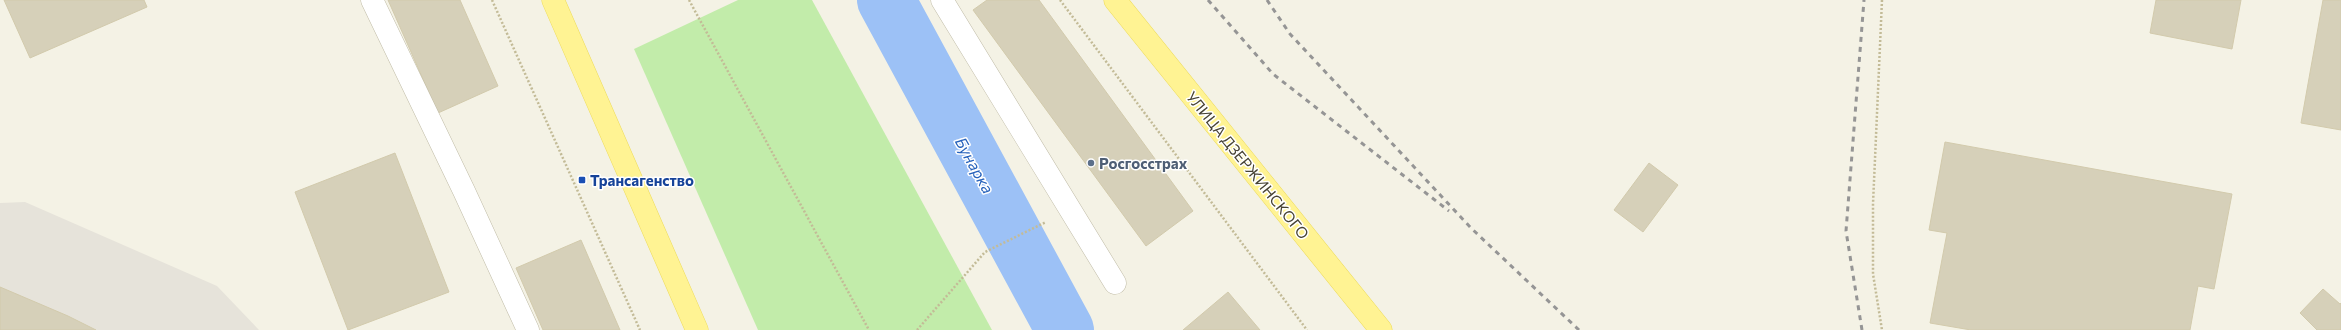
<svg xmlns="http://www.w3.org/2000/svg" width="2341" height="330" viewBox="0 0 2341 330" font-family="Commissioner,sans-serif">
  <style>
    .industrial { fill: #e6e3da }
    .green { fill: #c2ecaa }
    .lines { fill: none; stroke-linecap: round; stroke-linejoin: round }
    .river { stroke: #9cc1f6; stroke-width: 58 }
    .building { fill: #d6d0b9; stroke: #d2caac }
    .minor-casing { stroke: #c0bca7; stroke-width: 23 }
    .major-casing { stroke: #eddb5a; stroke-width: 23 }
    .path { stroke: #c3bb97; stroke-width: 2.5; stroke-dasharray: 2 2; stroke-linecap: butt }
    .minor { stroke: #fff; stroke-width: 22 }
    .major { stroke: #fff393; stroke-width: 22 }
    .rail { stroke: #959595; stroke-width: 3; stroke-dasharray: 5 5; stroke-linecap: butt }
    .service-dot { fill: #5c6f8a; stroke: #fff; stroke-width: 1.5 }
    .transit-dot { fill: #1a4fb4; stroke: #fff; stroke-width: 1.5 }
    .labels { text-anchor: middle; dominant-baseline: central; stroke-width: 3; stroke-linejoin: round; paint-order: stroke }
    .service-label { font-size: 15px; font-weight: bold; fill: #4e5e75; stroke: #fff; text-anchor: start }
    .street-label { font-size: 15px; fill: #474334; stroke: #fff }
    .transit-label { font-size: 15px; font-weight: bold; fill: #164399; stroke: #fff; text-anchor: start }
    .water-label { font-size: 16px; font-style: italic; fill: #2561bb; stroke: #fff }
  </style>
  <rect width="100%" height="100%" fill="#f4f2e5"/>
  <path class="industrial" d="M25 202 217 286 259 330H0V203Z"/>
  <path class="green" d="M738 0H812L992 330H758L634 49Z"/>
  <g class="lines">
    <path class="river" d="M886 0 1065 330"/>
  </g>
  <path class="building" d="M4 0H144L147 7 30 58Z
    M388 0H460L498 86 438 113Z
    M987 0H1039L1193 211 1146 246 973 10Z
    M2156 0H2241L2232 49 2150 33Z
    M2323 0H2341V130L2301 123Z
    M1945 142 2232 194 2214 289 2198 286 2190 330H1971L1930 323 1947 233 1929 230Z
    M395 153 449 292 348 330 295 192Z
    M1649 163 1678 185 1643 232 1614 210Z
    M581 240 620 330H543L516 268Z
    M0 287 68 316 96 330H0Z
    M2323 289 2340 304 2341 303V330H2317L2300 313Z
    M1228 292 1260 330H1183Z"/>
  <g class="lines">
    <defs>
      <path id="minor" d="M372 0 464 191 528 330
        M942 0 1115 283"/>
      <path id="major" d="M553 0 697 330
        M1115 0 1381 330"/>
    </defs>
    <use href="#minor" class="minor-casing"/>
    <use href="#major" class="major-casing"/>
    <path class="path" d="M492 0 640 330
      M689 0 869 330
      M1060 0 1307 330
      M1882 0 1873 204V274L1882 330
      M917 330 985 252 1046 222"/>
    <use href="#minor" class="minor"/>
    <use href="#major" class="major"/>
    <path class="rail" d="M1208 0 1273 74 1449 211
      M1267 0 1290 34 1471 228 1579 330
      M1862 330 1846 231 1864 0"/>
  </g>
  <circle class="service-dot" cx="1091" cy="163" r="4"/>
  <rect class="transit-dot" x="578" y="176" width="8" height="8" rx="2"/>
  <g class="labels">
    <g class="service-label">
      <text x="1099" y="163">Росгосстрах</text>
    </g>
    <g class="street-label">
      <text transform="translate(1248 165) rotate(51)">УЛИЦА ДЗЕРЖИНСКОГО</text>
    </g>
    <g class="transit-label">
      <text x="590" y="180">Трансагенство</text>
    </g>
    <g class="water-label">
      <text transform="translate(975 165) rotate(61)">Бунарка</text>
    </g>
  </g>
</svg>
